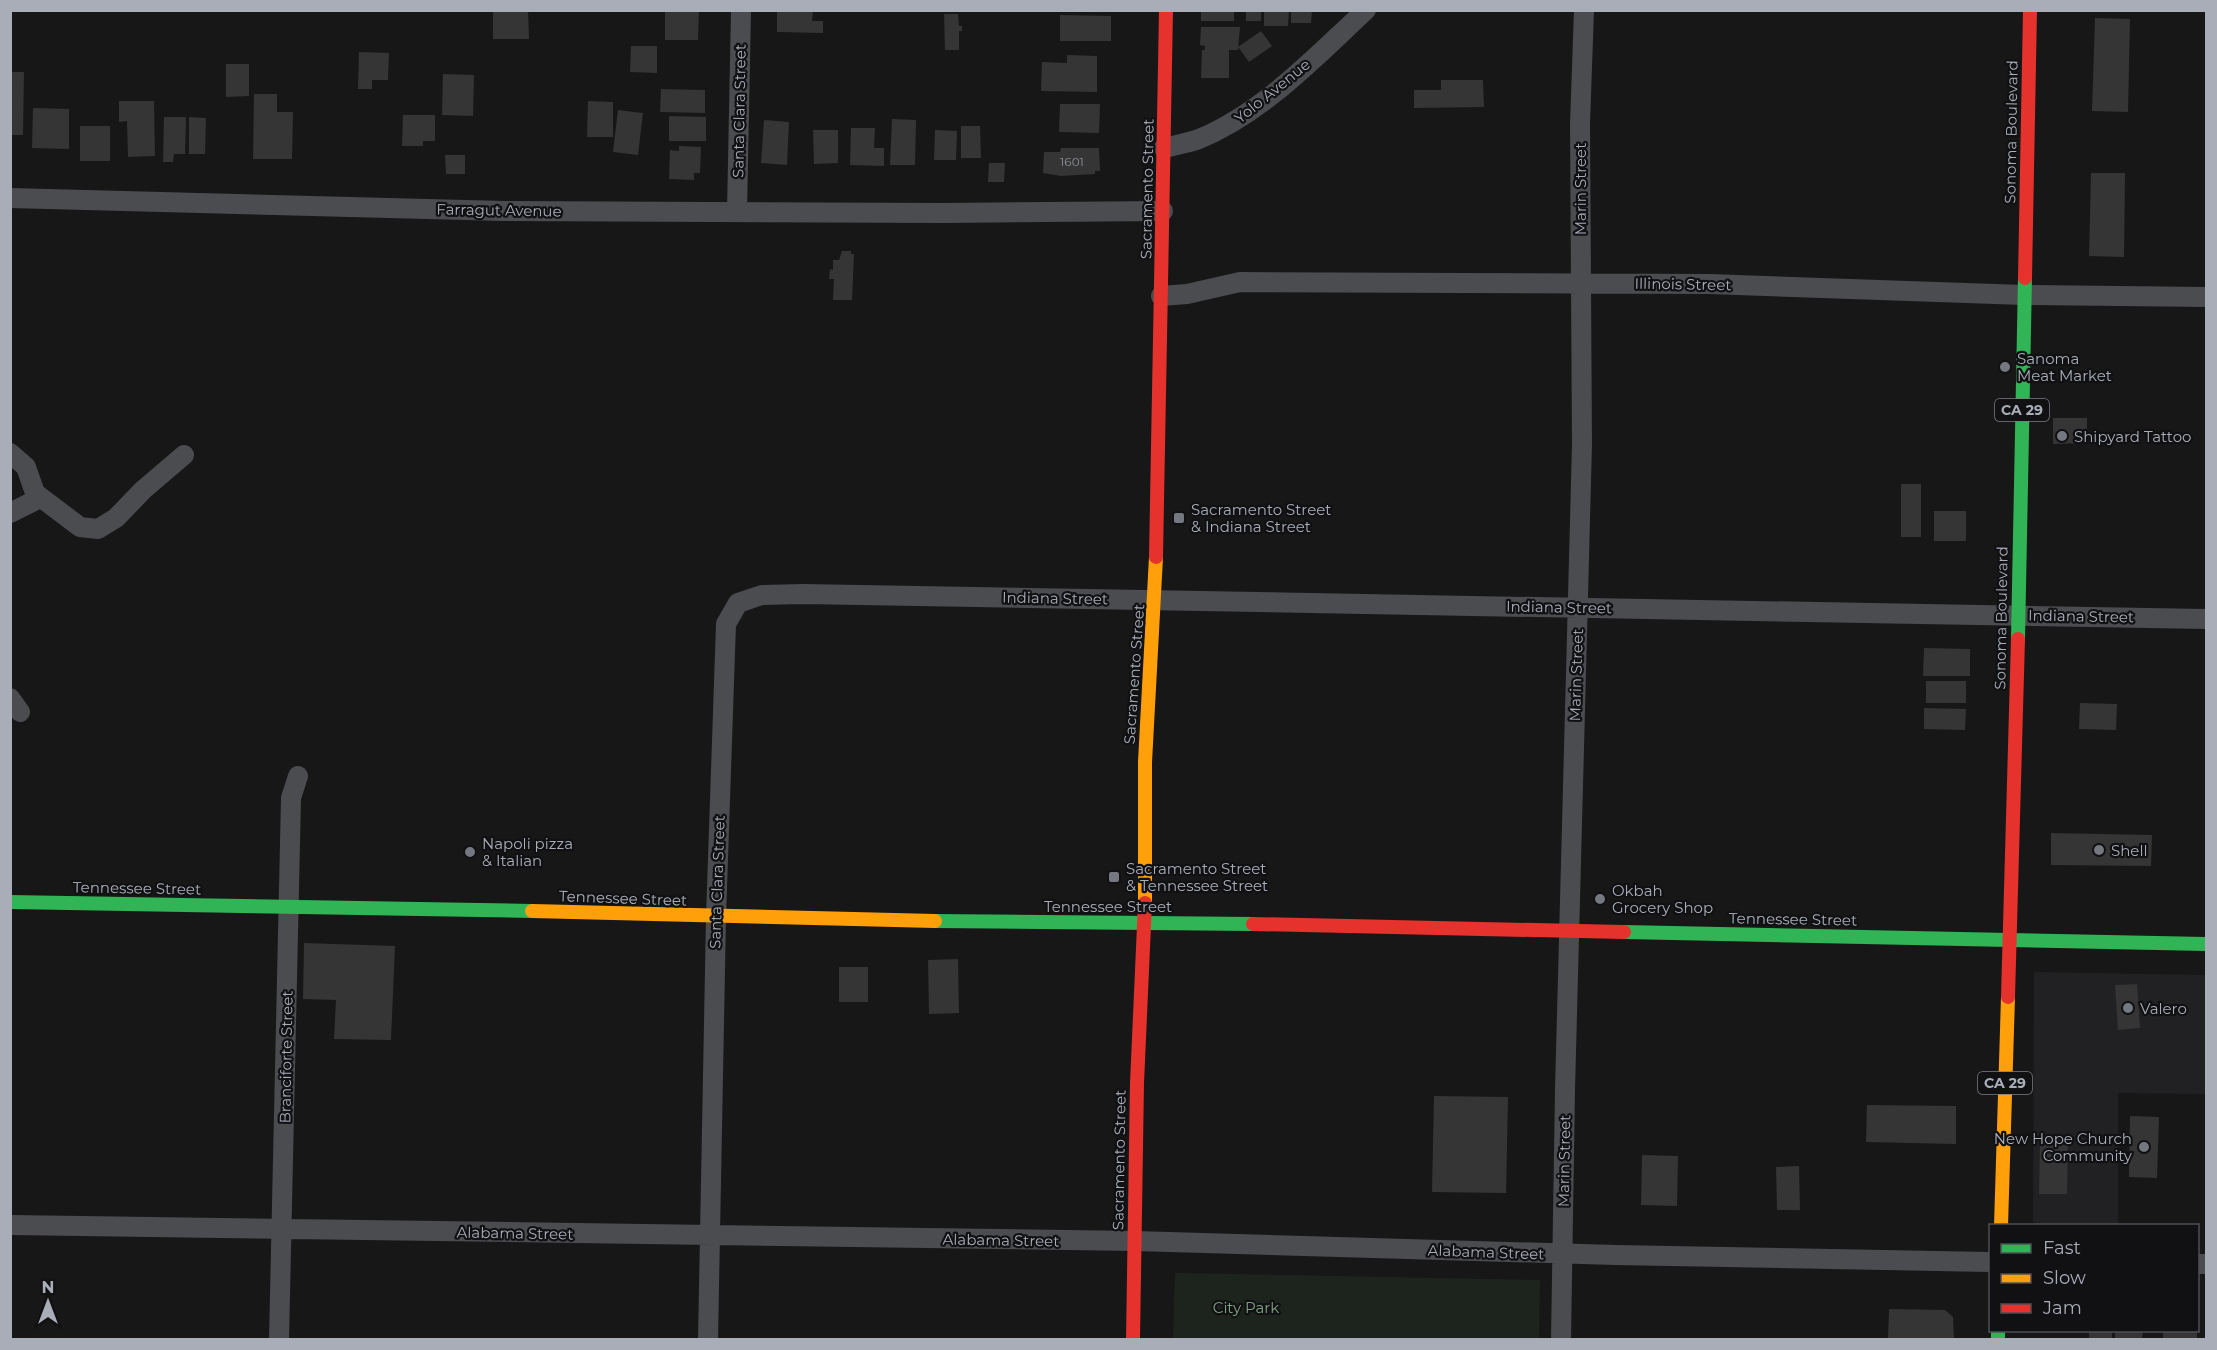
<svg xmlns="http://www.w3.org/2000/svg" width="2217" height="1350" viewBox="0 0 2217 1350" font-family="Montserrat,sans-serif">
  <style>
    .built { fill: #212123 }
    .green { fill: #1d241e }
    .building { fill: #353536 }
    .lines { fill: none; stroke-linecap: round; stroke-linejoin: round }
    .street { stroke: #4b4c50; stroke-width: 20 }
    .fast { stroke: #30b455; stroke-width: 14 }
    .slow { stroke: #ff9f0a; stroke-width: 14 }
    .jam { stroke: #e5322d; stroke-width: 14 }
    .poi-dot { fill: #757880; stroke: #111113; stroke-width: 2 }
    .labels { text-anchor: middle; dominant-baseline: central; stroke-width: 4.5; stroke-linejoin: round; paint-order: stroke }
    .number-label { font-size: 12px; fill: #8b8f98 }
    .shield { fill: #111113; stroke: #7b7e86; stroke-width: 1.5 }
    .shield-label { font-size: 14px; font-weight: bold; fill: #a8adb8 }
    .street-label { font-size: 15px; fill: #a8adb8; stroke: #111113 }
    .poi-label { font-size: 15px; fill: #a8adb8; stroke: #111113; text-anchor: start }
    .park-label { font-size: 15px; fill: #7fa381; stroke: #111113 }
  </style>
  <rect width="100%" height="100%" fill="#171717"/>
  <path class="built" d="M2034 972 2206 975V1094L2118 1093V1225H2037L2033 1221Z"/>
  <path class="green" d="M1175 1273 1540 1280 1539 1339H1173Z"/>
  <path class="building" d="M493 10H528L529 39H493Z
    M665 10H699L698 40H665Z
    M777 10H813L812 21H823V33L777 32Z
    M1201 10H1234V21H1201Z
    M1246 10H1261V21H1246Z
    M1264 10H1289L1288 26H1264Z
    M1291 10H1312L1311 23H1291Z
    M944 14H958L959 26H962V31H959V50H945Z
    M1060 15 1111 16V41H1060Z
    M2095 18 2130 19 2128 112 2092 111Z
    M1201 27H1240L1238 50H1229V78H1201L1202 50H1205V46L1200 45Z
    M1261 31 1272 46 1249 62 1238 47Z
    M631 46H657V73L630 72Z
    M359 52 389 53 388 80H372V89H358Z
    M1067 55 1097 56V92L1041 91 1042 62 1067 63Z
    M226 64H249V96L226 97Z
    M10 72H24L23 135H10Z
    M443 74 474 75 473 116 442 115Z
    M1441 80H1483L1484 107 1414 108V90H1441Z
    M661 89 705 90V113L660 112Z
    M254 94H277V112H293L292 159H253Z
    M119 101H154L155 156 128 157 127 121 119 122Z
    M588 101 613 102V137H587Z
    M1060 104H1100L1099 133 1059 132Z
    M33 108 69 109V149L32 148Z
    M618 110 643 113 638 155 613 152Z
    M403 115H435V141H423V146H402Z
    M669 116 706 117V141H669Z
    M164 117H186L185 154H174L173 162H163Z
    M189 117 206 118 205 154H189Z
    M892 119 916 120 915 165H890Z
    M764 120 789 122 787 165 761 163Z
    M80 126H110V161H80Z
    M961 126H980L981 158H961Z
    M851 128H875L874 148H884V166L850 165Z
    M813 130H838V163L814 164Z
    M935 130 957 131 956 160H934Z
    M679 146 701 147 700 173H694V180L669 179 670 150 679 151Z
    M1061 148H1099L1100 171H1095V174L1061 176 1043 173 1044 152H1060Z
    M445 155H465V174H446Z
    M989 163H1005L1004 182H988Z
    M2091 173H2125L2124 257 2089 256Z
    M842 251H851V254H854L852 300H833L834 279H829L830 269 833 270V260H839Z
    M2053 418H2087V443L2053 444Z
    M1901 484H1921V537H1901Z
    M1934 511H1966V541H1934Z
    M1924 648 1970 649V676H1923Z
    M1926 681H1966V703H1926Z
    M2080 703 2117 704 2116 730 2079 729Z
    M1924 708 1966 709 1965 730 1924 729Z
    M2051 833 2152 835 2151 866 2051 865Z
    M304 943 395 946 391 1040 334 1039 336 1000 303 999Z
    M958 959 959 1013 929 1014 928 960Z
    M839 967H868V1002H839Z
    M2137 984 2140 1028 2118 1030 2115 985Z
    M1434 1096 1508 1097 1506 1193 1432 1192Z
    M1867 1105 1956 1106V1144L1866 1142Z
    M2130 1116 2159 1117 2157 1178 2129 1177Z
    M2040 1140H2068L2067 1194H2039Z
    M1642 1155 1678 1156 1677 1206 1641 1205Z
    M1799 1166 1800 1210H1777L1776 1167Z
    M1889 1309 1945 1310 1953 1317 1954 1339 1888 1338Z
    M2089 1330H2112V1340H2089Z
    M2115 1330H2143L2142 1340H2115Z
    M2163 1330H2197V1340H2163Z"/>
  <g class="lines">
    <path class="street" d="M1164 148C1175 145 1188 143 1199 139 1264 112 1315 57 1366 10
      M10 198 504 211 944 213 1163 211
      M737 212 741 10
      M1161 296 1187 294 1240 282 1709 284 2024 295 2206 297
      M10 453 26 467 35 493
      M35 493 80 527 98 529 116 518 143 490 184 455
      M10 513 34 501 35 493
      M10 698 20 712
      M10 1225 1135 1241 1616 1255 1990 1262
      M2198 1264H2206
      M279 1340 291 798 298 776
      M708 1340 716 917 726 624 738 603 762 595 803 594 2206 619
      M1561 1340 1565 1090 1582 444 1580 124 1584 10"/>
    <path class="fast" d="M2018 639 2025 278
      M10 902 532 911
      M935 921 1253 924
      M1624 932 2206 944
      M1998 1330V1340"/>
    <path class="slow" d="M1145 903V762L1156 557
      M532 911 935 921
      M2001 1226 2008 997"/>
    <path class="jam" d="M2025 278 2030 10
      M1156 557 1166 10
      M1253 924 1624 932
      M2008 997 2018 639
      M1133 1340 1137 1083 1145 903"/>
  </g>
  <g class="poi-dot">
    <circle cx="2005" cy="367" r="6"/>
    <circle cx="2062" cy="436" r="6"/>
    <rect x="1173" y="512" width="12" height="12" rx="3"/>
    <circle cx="2099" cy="850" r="6"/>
    <circle cx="470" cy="852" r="6"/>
    <rect x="1108" y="871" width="12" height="12" rx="3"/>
    <circle cx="1600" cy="899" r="6"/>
    <circle cx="2128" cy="1008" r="6"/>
    <circle cx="2144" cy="1147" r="6"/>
  </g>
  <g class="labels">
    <g class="number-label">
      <text x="1072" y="161">1601</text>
    </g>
    <g class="shield">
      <rect x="1995" y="399" width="54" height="22" rx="4.5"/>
      <rect x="1978" y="1072" width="54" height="22" rx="4.5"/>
    </g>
    <g class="shield-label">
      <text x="2022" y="410">CA 29</text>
      <text x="2005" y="1083">CA 29</text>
    </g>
    <g class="street-label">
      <text transform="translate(1272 91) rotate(-39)">Yolo Avenue</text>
      <text transform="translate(739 111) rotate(-89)">Santa Clara Street</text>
      <text transform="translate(2011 132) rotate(-89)">Sonoma Boulevard</text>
      <text transform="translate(1147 189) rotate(-89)">Sacramento Street</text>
      <text transform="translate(1580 189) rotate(-90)">Marin Street</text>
      <text transform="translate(499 210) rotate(1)">Farragut Avenue</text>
      <text transform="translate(1683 284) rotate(1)">Illinois Street</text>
      <text transform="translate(1055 598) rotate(1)">Indiana Street</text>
      <text transform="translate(1559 607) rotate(1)">Indiana Street</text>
      <text transform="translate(2081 616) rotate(1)">Indiana Street</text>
      <text transform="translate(2001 618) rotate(-89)">Sonoma Boulevard</text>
      <text transform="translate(1134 674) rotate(-86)">Sacramento Street</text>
      <text transform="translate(1576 675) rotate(-88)">Marin Street</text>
      <text transform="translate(717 882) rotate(-88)">Santa Clara Street</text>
      <text transform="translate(137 888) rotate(1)">Tennessee Street</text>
      <text transform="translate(623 898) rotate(2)">Tennessee Street</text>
      <text x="1108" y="906">Tennessee Street</text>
      <text transform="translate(1793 919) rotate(1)">Tennessee Street</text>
      <text transform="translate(286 1057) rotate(-89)">Branciforte Street</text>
      <text transform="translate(1119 1160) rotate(-89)">Sacramento Street</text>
      <text transform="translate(1564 1161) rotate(-89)">Marin Street</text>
      <text transform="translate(515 1233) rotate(1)">Alabama Street</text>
      <text transform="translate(1001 1240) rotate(1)">Alabama Street</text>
      <text transform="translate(1486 1252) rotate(2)">Alabama Street</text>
    </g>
    <g class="poi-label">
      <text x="2017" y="358">Sanoma<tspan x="2017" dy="17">Meat Market</tspan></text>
      <text x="2074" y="436">Shipyard Tattoo</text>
      <text x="1191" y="509">Sacramento Street<tspan x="1191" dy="17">&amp; Indiana Street</tspan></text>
      <text x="482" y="843">Napoli pizza<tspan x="482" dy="17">&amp; Italian</tspan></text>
      <text x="2111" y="850">Shell</text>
      <text x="1126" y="868">Sacramento Street<tspan x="1126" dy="17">&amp; Tennessee Street</tspan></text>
      <text x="1612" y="890">Okbah<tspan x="1612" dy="17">Grocery Shop</tspan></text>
      <text x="2140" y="1008">Valero</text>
      <text x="2132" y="1138" text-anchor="end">New Hope Church<tspan x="2132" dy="17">Community</tspan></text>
    </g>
    <g class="park-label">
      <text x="1246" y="1307">City Park</text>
    </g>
  </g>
  <rect width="2217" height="1350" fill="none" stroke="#a8adb8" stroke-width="24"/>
  <rect x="1989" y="1224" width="210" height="108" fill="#111113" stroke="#4d4f55" stroke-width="1.5"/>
  <rect x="2001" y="1244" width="30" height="9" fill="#30b455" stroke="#4d4f55" stroke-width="1.5"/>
  <text x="2043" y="1254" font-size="18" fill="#a8adb8">Fast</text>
  <rect x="2001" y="1274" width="30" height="9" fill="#ff9f0a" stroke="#4d4f55" stroke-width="1.5"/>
  <text x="2043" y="1284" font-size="18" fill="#a8adb8">Slow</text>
  <rect x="2001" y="1304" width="30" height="9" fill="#e5322d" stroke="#4d4f55" stroke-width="1.5"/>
  <text x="2043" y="1314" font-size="18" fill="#a8adb8">Jam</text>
  <g transform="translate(48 1302)" stroke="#111113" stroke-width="4.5" paint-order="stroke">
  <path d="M0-4.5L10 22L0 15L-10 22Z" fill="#a8adb8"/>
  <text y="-9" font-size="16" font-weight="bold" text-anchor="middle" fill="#a8adb8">N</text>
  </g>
</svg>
